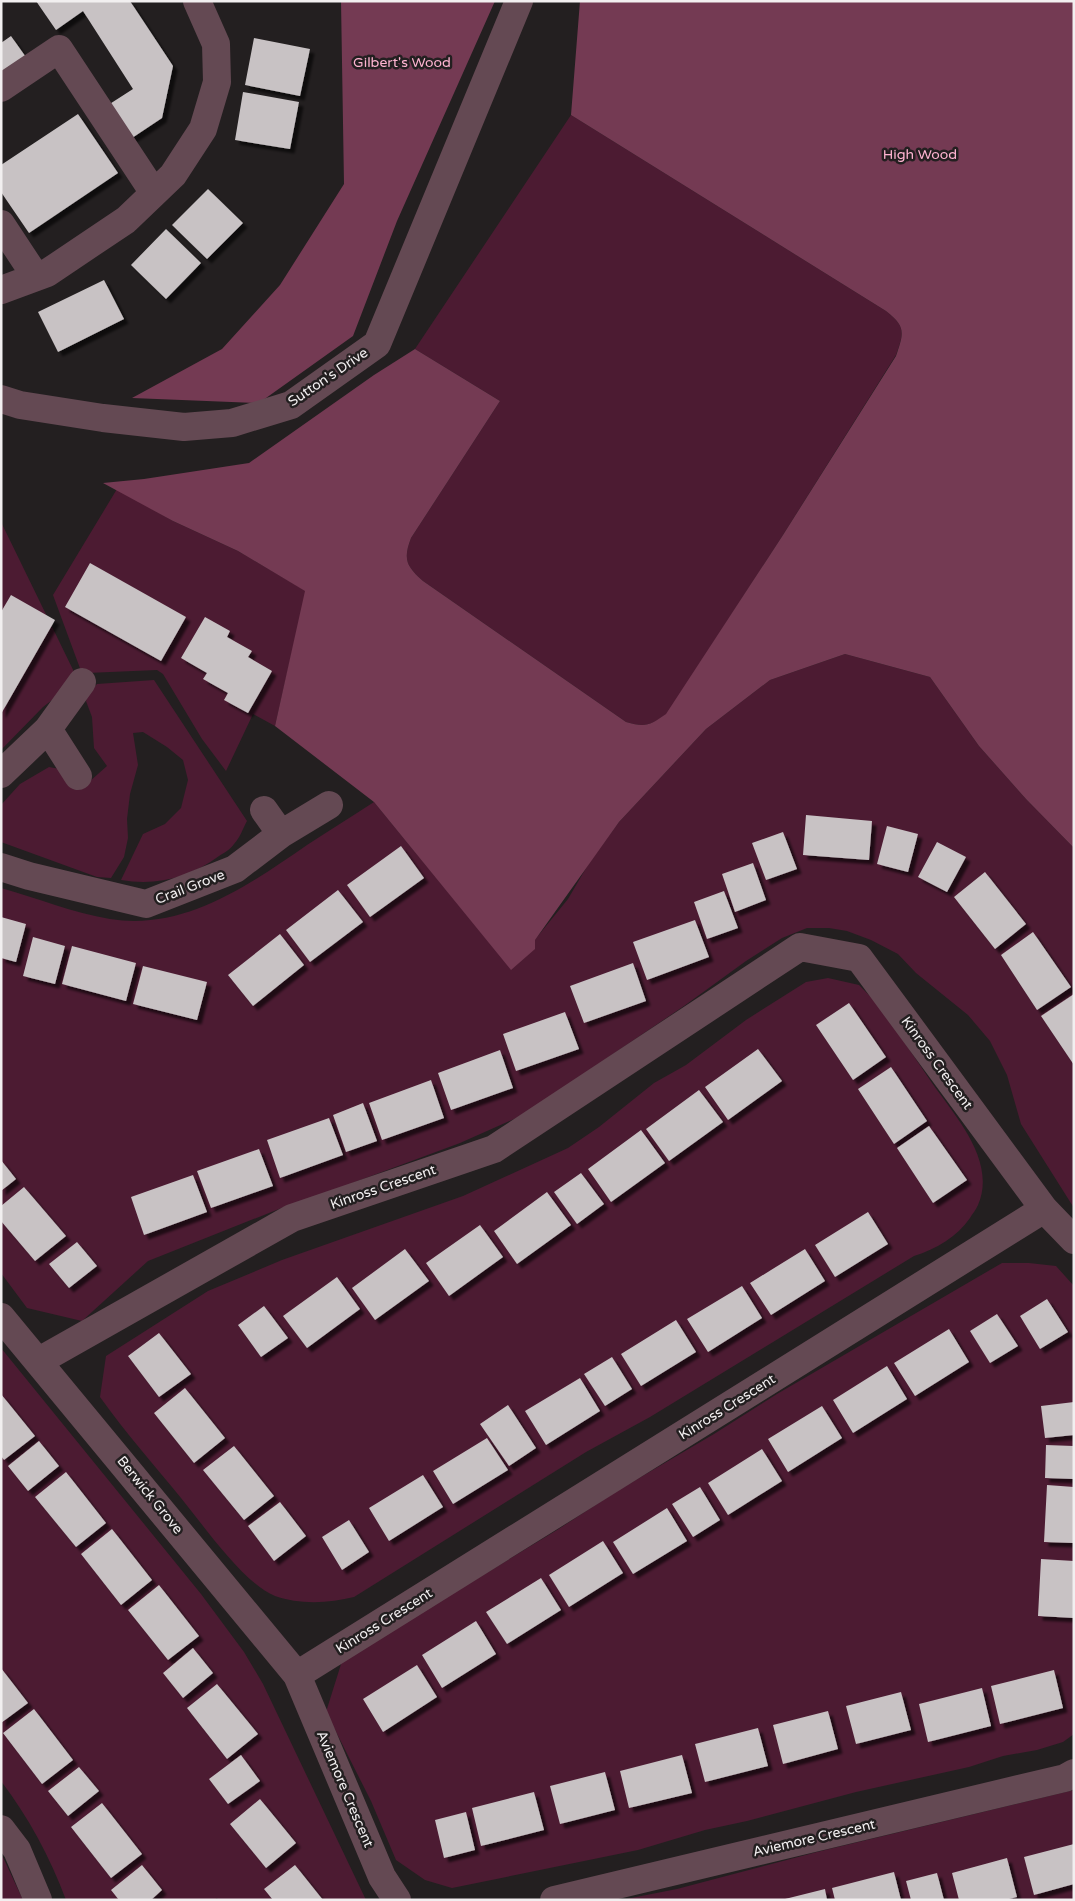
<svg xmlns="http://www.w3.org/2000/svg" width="1075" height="1901" viewBox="0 0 1075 1901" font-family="'Varela Round',sans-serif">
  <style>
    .green { fill: #4c1b32 }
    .forest { fill: #743a53 }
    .building { fill: #c8c2c4; filter: url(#shadow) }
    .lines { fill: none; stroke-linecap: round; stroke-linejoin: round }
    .minor { stroke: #644953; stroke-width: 28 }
    .labels { text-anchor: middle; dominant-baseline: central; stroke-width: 5; stroke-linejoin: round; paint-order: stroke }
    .park-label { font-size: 14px; fill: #ffb4d1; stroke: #231f20 }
    .street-label { font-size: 14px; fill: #f2eff0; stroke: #231f20 }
  </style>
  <defs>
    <filter id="shadow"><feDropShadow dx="4.5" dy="4.5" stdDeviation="1" flood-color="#0009"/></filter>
  </defs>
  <rect width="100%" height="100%" fill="#231f20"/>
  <path class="green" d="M571 115 886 311C906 327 904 332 896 355L783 535 667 714C650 725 646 728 626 722L423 581C406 566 403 559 411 538L500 401 415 349Z
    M117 489 173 521 238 551 306 591 275 726 253 714 226 771 202 739 163 674 157 670 87 673 81 671 53 595Z
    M1 522 78 680 43 707 1 750Z
    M845 654 930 677 979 746 1026 799 1074 848V1208L1021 1124 1007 1075 990 1041 968 1015 916 973 898 954 871 940 847 931 829 928H807L782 938 746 961 684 1006 523 1115 460 1143 355 1182 322 1196 284 1207 148 1261 82 1321 27 1308 1 1273V888C37 898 73 913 110 919 184 931 249 885 307 845 329 831 352 816 374 802L511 969 568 899 589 863 619 822 706 729 770 680Z
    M154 680 247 821C243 828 240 838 234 844 231 849 224 853 219 856 190 878 156 886 121 880L143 834 165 824 181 808 188 780 183 760 167 747 143 732 133 733 138 765 130 794 127 819 128 838 124 857 111 878 97 877 1 842V805L20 784 49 767 76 772 89 782 107 766 94 748 92 717 86 701 88 694 97 684Z
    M828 978 859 985 873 999C894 1026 913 1055 932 1083 955 1116 997 1161 978 1205 976 1210 972 1214 970 1218 957 1237 936 1249 914 1256L650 1417 586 1452 354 1597C330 1603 300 1605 275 1596 243 1583 204 1526 181 1498 154 1465 125 1432 100 1397L106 1356 208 1291 282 1260 463 1196 568 1148 599 1127 654 1083 686 1065 746 1020 806 982Z
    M1002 1263H1029L1056 1266 1074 1286V1734L1063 1742 1037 1750 1003 1756 969 1767 856 1792 747 1821 705 1830 638 1850 452 1888 425 1880 396 1860 371 1801 326 1712 342 1661 557 1530 617 1491 714 1434 777 1394Z
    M1 1348 201 1594 244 1652 263 1684 366 1900H218L217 1898 214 1900H66C50 1857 29 1818 1 1781Z
    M1074 1790V1900H621L677 1889 817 1852Z
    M1 1853 23 1900H1Z"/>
  <path class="forest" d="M341 1H495L397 221 353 336 259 403 132 398 222 349 280 285 344 184Z
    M580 1H1074V848L1026 799 979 746 930 677 845 654 770 680 706 729 619 822 535 940V949L511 970 374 802 275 726 305 591 238 551 173 521 103 483 144 479 249 463 374 375 415 349 500 401 411 538C403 559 406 566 423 581L626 722C646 728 650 725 666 714L783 535 896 356C904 332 906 327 886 311L571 115Z"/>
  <path class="building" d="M36 1H130L173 66 162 118 129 140 105 107 133 89 83 11 56 30Z
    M11 36 28 60 1 78V43Z
    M254 38 310 49 300 96 245 85Z
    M243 92 299 102 290 149 235 140Z
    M78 114 118 173 29 233 1 192V165Z
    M208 189 243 223 207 259 172 225Z
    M166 229 201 263 166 299 131 265Z
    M104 280 124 319 58 352 38 312Z
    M90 563 186 617 161 661 65 607Z
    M11 595 55 620 1 714V612Z
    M205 617 230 631 227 637 252 651 248 657 272 671 248 713 224 700 228 693 203 679 207 673 181 658Z
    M806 815 872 821 869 860 803 855Z
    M887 826 918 834 908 872 877 864Z
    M783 832 797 869 766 880 752 843Z
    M937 842 966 857 947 892 918 877Z
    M401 846 424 878 370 917 347 885Z
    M753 863 766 900 735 912 722 874Z
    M985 872 1026 924 995 949 954 897Z
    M338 890 363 922 310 962 286 930Z
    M724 891 738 928 707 939 694 902Z
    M1 917 26 924 16 962 1 958Z
    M695 920 709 957 647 980 633 942Z
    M1033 932 1071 987 1037 1010 1001 955Z
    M280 934 304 965 253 1006 228 975Z
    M33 937 65 946 55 984 23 976Z
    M72 946 136 963 126 1001 62 984Z
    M633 963 646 1001 584 1023 570 986Z
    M143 966 207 982 197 1020 133 1004Z
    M1074 994V1065L1041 1016Z
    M849 1003 886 1057 853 1080 816 1025Z
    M565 1012 579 1049 516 1071 503 1034Z
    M758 1049 782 1081 728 1120 705 1087Z
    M500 1050 513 1088 451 1110 438 1073Z
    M891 1067 927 1121 894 1144 858 1089Z
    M431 1080 444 1118 382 1140 369 1103Z
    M699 1090 723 1122 669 1161 646 1129Z
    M363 1103 377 1141 346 1152 333 1115Z
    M329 1118 343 1155 280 1178 267 1140Z
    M929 1126 967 1180 933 1203 897 1148Z
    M641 1130 665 1163 611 1202 588 1169Z
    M259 1149 273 1186 211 1208 197 1171Z
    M1 1160 16 1179 1 1191Z
    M581 1173 604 1204 577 1224 554 1192Z
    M193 1175 207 1212 144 1235 131 1197Z
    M24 1187 66 1236 35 1261 1 1221V1206Z
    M547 1192 571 1225 517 1264 494 1231Z
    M868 1212 888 1244 835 1277 815 1245Z
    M480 1225 503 1257 449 1296 426 1263Z
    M77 1242 97 1266 69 1288 49 1264Z
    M405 1249 429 1281 375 1320 352 1288Z
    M805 1249 825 1281 771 1315 750 1283Z
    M337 1277 360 1309 307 1348 283 1316Z
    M742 1286 762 1318 708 1352 687 1319Z
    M1047 1299 1068 1332 1040 1349 1020 1316Z
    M264 1306 288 1338 261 1357 238 1325Z
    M997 1314 1018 1346 990 1363 970 1331Z
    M676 1320 696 1352 641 1386 621 1354Z
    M949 1329 969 1362 915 1396 894 1363Z
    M159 1333 191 1374 159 1397 128 1356Z
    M612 1357 632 1389 605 1406 584 1374Z
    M887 1366 907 1399 853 1433 833 1400Z
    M580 1378 600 1411 546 1445 525 1411Z
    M185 1388 225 1438 194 1463 154 1413Z
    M1 1394 35 1436 4 1460 1 1456Z
    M1074 1402V1435L1045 1438 1041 1406Z
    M508 1405 536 1448 509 1466 480 1424Z
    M822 1406 842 1438 788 1472 768 1439Z
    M487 1438 508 1470 453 1504 433 1471Z
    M39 1441 59 1466 28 1491 8 1466Z
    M1046 1445 1074 1446V1479L1045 1478Z
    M234 1446 274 1496 244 1520 203 1470Z
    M762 1449 782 1481 728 1515 708 1483Z
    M66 1472 106 1523 76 1547 35 1497Z
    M423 1475 443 1507 389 1541 369 1508Z
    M1047 1485 1074 1487V1543L1044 1542Z
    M700 1487 720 1520 693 1537 672 1504Z
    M280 1502 306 1536 274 1561 248 1526Z
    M667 1508 687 1541 633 1574 613 1542Z
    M349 1520 369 1552 342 1570 322 1537Z
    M112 1529 152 1580 121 1605 81 1554Z
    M603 1541 623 1573 569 1607 549 1575Z
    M1041 1559 1074 1561V1618L1038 1616Z
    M541 1578 561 1610 507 1644 486 1612Z
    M159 1585 199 1636 168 1660 128 1610Z
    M476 1621 496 1654 442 1688 422 1655Z
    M193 1648 213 1673 183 1698 163 1673Z
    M417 1665 437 1697 383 1732 363 1699Z
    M1 1668 28 1703 1 1723Z
    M1054 1670 1063 1708 1000 1724 991 1686Z
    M217 1684 258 1734 227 1759 187 1708Z
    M982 1688 991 1726 928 1742 919 1704Z
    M901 1692 911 1730 856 1744 846 1706Z
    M34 1709 73 1760 42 1784 3 1733Z
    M828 1711 838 1749 783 1764 773 1725Z
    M758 1728 768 1766 705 1782 695 1744Z
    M241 1755 260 1781 228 1804 209 1779Z
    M682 1755 692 1793 629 1808 620 1771Z
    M79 1767 99 1791 68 1816 48 1791Z
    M605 1772 615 1810 560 1824 550 1786Z
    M534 1792 544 1830 481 1846 472 1808Z
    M260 1799 296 1843 266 1868 230 1824Z
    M102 1803 142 1854 111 1878 71 1827Z
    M466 1812 475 1850 444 1858 435 1820Z
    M1074 1844V1884L1034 1895 1024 1857Z
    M1007 1858 1017 1897 1005 1900H959L952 1873Z
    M142 1865 162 1890 151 1900H119L111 1890Z
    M295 1865 323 1900H273L264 1889Z
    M894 1872 901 1900H835L832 1888Z
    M937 1873 944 1900H911L906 1881Z
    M825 1889 827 1900H785V1899Z"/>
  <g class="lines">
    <path class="minor" d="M1 88 59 49 154 193
      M1 224 36 277
      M1 290 47 273 126 220 173 175 203 129 217 82 216 44 197 1
      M1 399 20 405 103 418 184 427 232 423 291 405 377 344 519 1
      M48 729 78 776
      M1 774 48 729 82 682
      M264 810 281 834
      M1 867 29 876 146 904 235 869 281 834 329 805
      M1044 1209 1074 1240
      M1 1317 297 1675 382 1877 397 1900
      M39 1361 292 1218 494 1149 800 947 859 958 1044 1209 297 1675
      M1 1829 17 1850 38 1900
      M554 1900 1065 1778 1074 1773"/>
  </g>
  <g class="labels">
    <g class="park-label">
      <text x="402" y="62">Gilbert's Wood</text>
      <text x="920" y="154">High Wood</text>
    </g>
    <g class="street-label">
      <text transform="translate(328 377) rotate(-34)">Sutton's Drive</text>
      <text transform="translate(190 887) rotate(-21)">Crail Grove</text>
      <text transform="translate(937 1063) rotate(54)">Kinross Crescent</text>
      <text transform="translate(383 1187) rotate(-19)">Kinross Crescent</text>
      <text transform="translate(727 1407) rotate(-32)">Kinross Crescent</text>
      <text transform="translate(150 1495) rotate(51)">Berwick Grove</text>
      <text transform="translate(384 1621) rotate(-32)">Kinross Crescent</text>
      <text transform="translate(345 1789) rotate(67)">Aviemore Crescent</text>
      <text transform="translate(814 1838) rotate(-13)">Aviemore Crescent</text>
    </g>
  </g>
  <rect width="1075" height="1901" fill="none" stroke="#f2eff0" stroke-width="5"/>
</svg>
